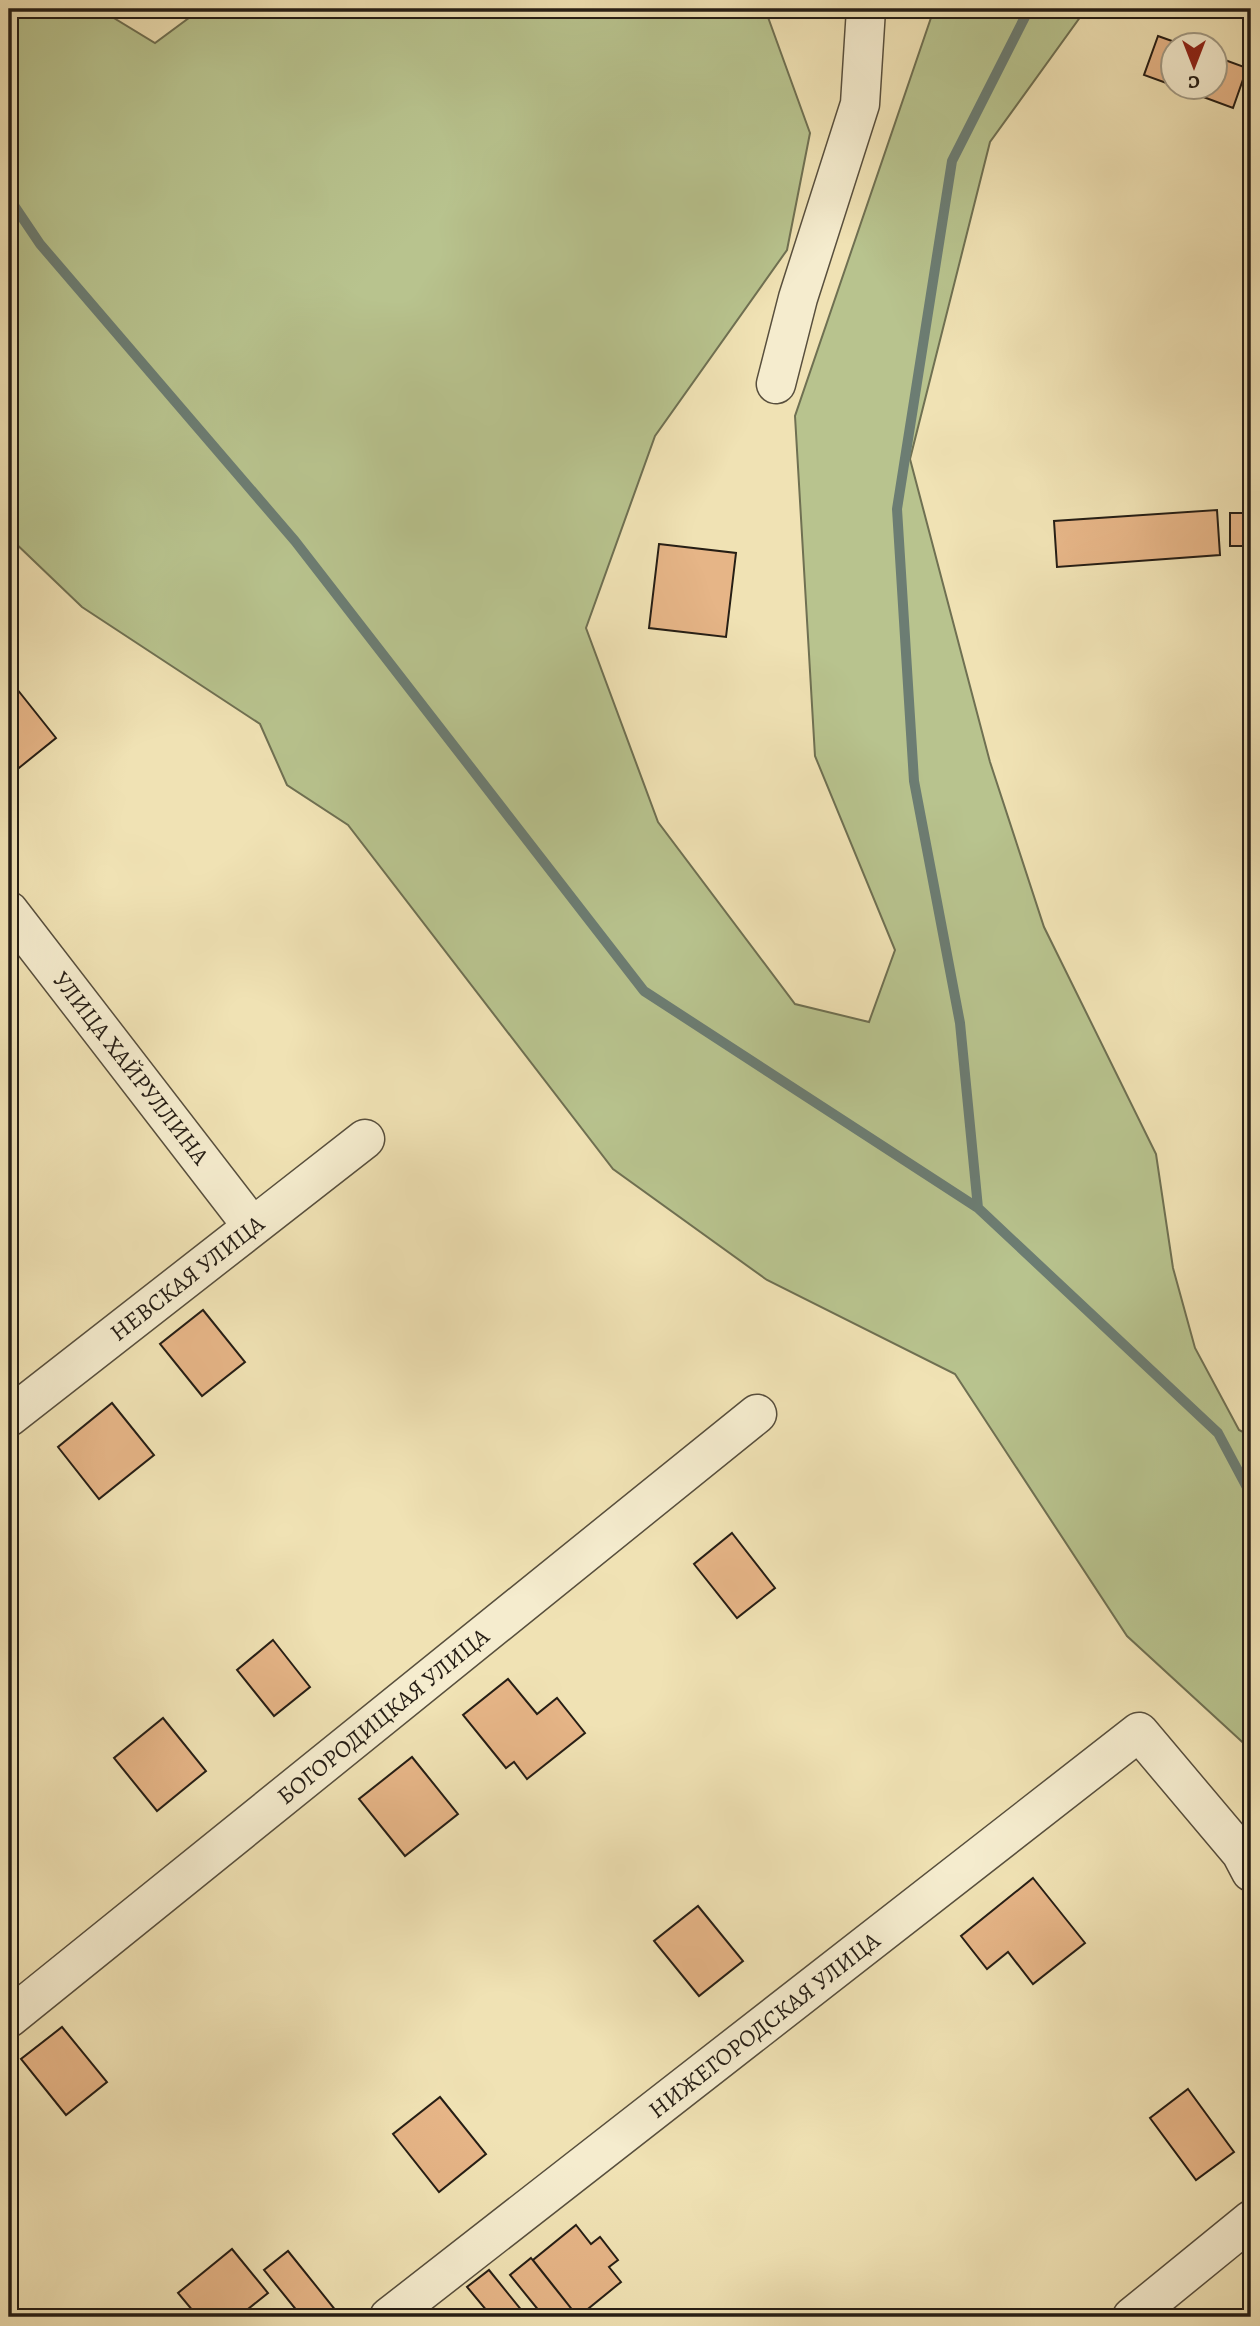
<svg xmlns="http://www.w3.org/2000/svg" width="1260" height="2326" viewBox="0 0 1260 2326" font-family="Alegreya,serif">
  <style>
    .green { fill: #b8c38e; stroke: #6f7052; stroke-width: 2 }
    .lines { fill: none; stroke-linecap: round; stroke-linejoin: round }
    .stream { stroke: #6c7d73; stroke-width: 10 }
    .building { fill: #e6b587; stroke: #261e15; stroke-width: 2 }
    .minor-casing { stroke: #584f3d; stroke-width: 41 }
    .minor { stroke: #f5ecce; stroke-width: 38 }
    .labels { text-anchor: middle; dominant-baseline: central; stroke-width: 7; stroke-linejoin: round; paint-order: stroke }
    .street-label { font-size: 24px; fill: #261e15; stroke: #f5ecce }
  </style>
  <rect width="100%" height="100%" fill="#f0e2b4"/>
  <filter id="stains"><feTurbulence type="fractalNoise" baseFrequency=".00286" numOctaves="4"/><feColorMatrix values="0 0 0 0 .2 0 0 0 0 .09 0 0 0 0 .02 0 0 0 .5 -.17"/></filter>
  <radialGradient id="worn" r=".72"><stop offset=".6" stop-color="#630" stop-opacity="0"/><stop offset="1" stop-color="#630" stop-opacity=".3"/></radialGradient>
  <path class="green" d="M9 9H99L155 43 201 9H765L810 133 787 250 655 436 586 628 658 822 795 1004 869 1022 895 950 815 756 795 416 934 9H1086L990 142 910 459 990 762 1044 927 1156 1154 1173 1268 1195 1348 1239 1430 1251 1436V1750L1127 1636 955 1374 767 1280 613 1169 348 825 287 785 260 724 82 607 9 537Z"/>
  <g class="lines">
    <path class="stream" d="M9 198 40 244 295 541 644 991 978 1208 1218 1433 1251 1495
      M978 1208 960 1023 914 781 897 509 952 161 1029 9"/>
  </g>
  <path class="building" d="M1158 36 1186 46H1172V85L1144 75Z
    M1214 56 1247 68 1233 108 1179 88H1214Z
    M1217 510 1220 555 1057 567 1054 521Z
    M1230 513H1251V546H1230Z
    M659 544 736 553 726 637 649 628Z
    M9 679 56 738 9 776Z
    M203 1310 245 1362 202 1396 160 1344Z
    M112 1403 154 1455 99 1499 58 1447Z
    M732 1533 775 1588 737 1618 694 1564Z
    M9 1535 16 1544 9 1549Z
    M273 1640 310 1687 274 1716 237 1670Z
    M508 1679 537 1714 557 1698 585 1733 527 1779 514 1762 506 1768 463 1715Z
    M163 1718 206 1771 157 1811 114 1758Z
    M412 1757 458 1814 405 1856 359 1799Z
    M1033 1878 1085 1943 1033 1984 1008 1952 987 1969 961 1936Z
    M698 1906 743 1961 699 1996 654 1941Z
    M62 2027 107 2082 66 2115 21 2059Z
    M1188 2089 1234 2152 1196 2180 1150 2118Z
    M440 2097 486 2154 439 2192 393 2134Z
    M576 2225 591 2244 600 2237 618 2260 609 2267 621 2282 578 2317 533 2260Z
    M232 2249 268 2293 238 2317H198L178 2293Z
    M288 2251 337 2312 331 2317H302L264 2270Z
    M531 2258 578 2317H544L510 2275Z
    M489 2270 527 2317H492L467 2287Z"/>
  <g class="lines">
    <defs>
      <path id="minor" d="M776 384 798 298 860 104 866 9
        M9 911 252 1226
        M9 1417 365 1139
        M9 2018 757 1414
        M389 2317 1139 1732 1241 1853 1251 1872
        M1132 2317 1251 2220"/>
    </defs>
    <use href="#minor" class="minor-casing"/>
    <use href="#minor" class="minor"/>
  </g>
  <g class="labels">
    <g class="street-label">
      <text transform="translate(131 1068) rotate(52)">УЛИЦА ХАЙРУЛЛИНА</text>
      <text transform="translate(187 1278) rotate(-38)">НЕВСКАЯ УЛИЦА</text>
      <text transform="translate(383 1716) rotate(-39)">БОГОРОДИЦКАЯ УЛИЦА</text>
      <text transform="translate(764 2025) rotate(-38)">НИЖЕГОРОДСКАЯ УЛИЦА</text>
    </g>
  </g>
  <rect width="1260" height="2326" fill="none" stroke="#f0e2b4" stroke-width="35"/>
  <rect x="10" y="10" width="1239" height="2305" fill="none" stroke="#261e15" stroke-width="3.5"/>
  <rect x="18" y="18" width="1225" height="2291" fill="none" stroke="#261e15" stroke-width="2"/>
  <g transform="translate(1194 66) rotate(180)"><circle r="33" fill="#f5ecce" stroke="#a29a84" stroke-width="2"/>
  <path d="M0-5L12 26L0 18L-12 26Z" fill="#8f2418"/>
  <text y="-10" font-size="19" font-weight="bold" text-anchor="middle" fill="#261e15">С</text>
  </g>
  <rect width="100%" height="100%" filter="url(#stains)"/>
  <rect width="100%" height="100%" fill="url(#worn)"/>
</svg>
